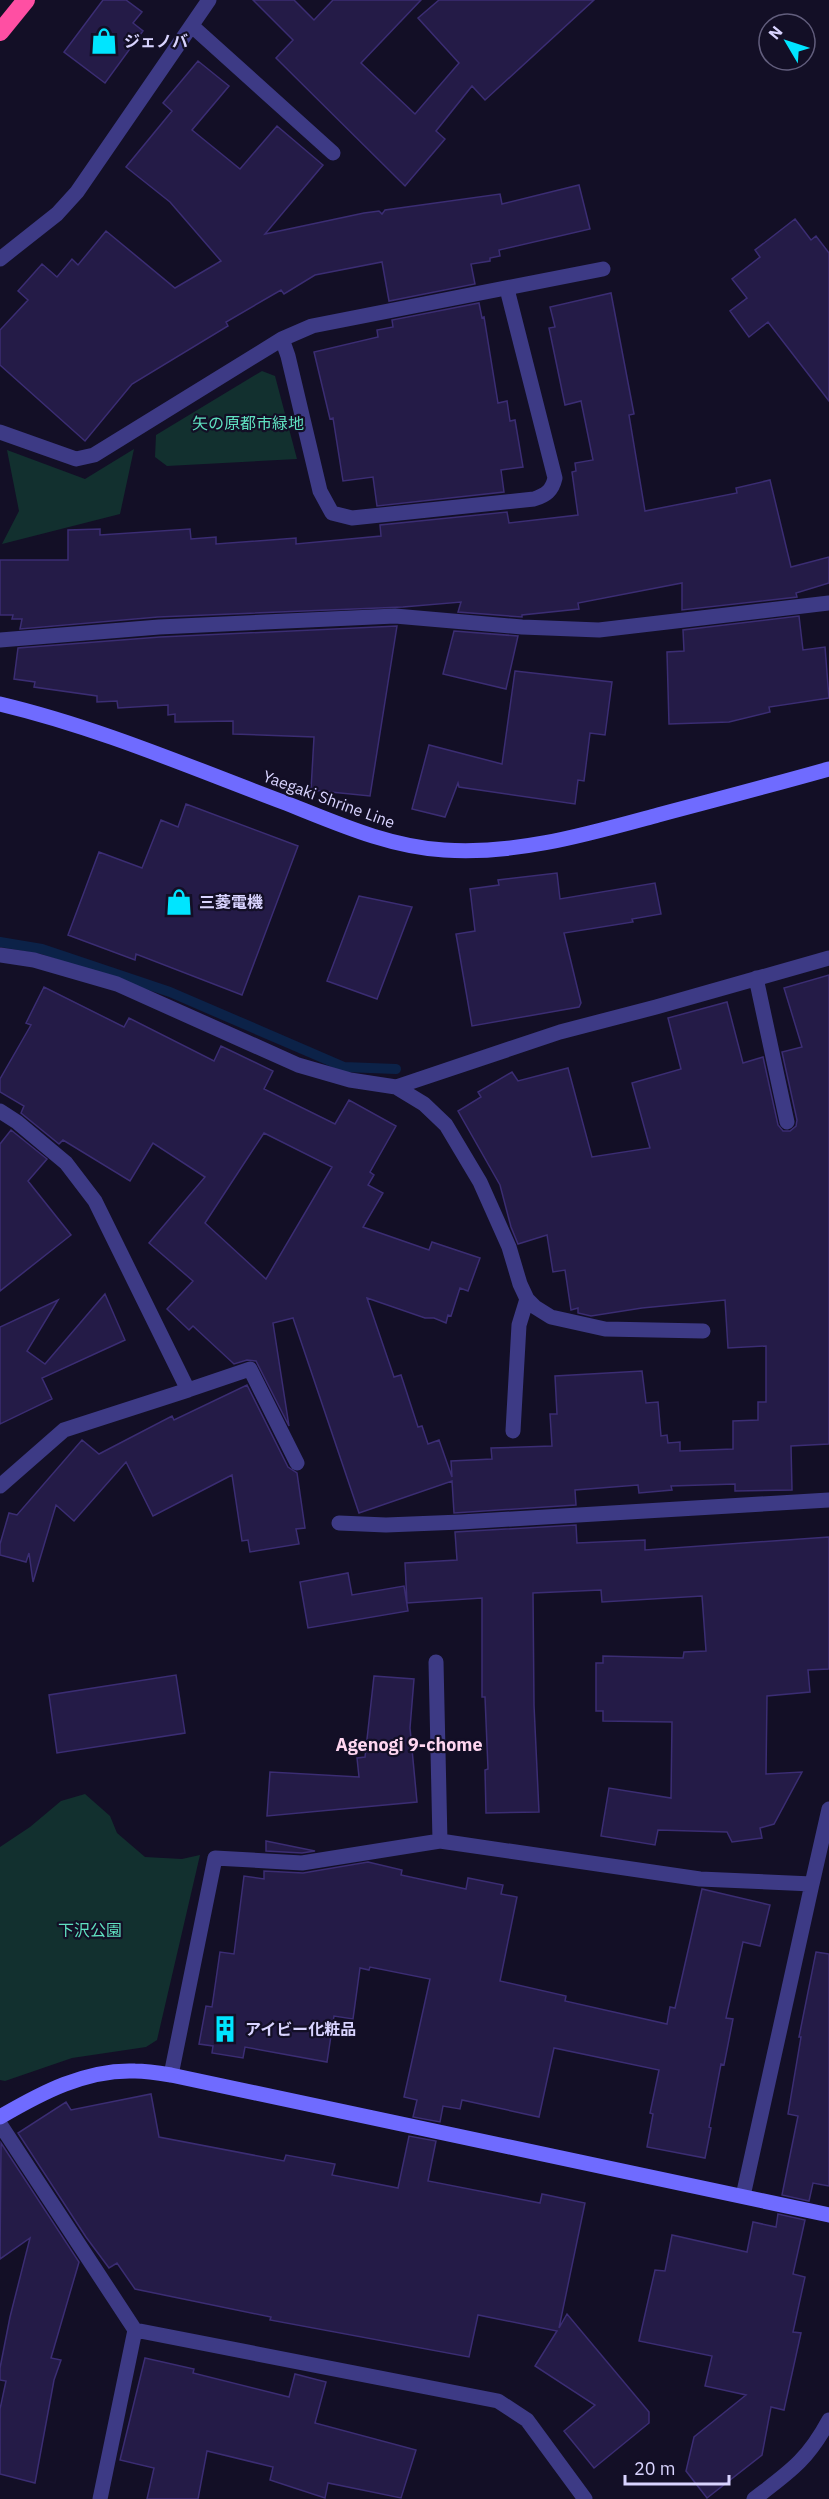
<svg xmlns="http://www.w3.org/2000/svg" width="829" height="2499" viewBox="0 0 829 2499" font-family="'IBM Plex Sans','Noto Sans JP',sans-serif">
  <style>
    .green { fill: #12302f }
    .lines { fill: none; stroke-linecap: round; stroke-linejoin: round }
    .stream { stroke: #0c2248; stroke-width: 10 }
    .building { fill: #241b47; stroke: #3b2d73; stroke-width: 1.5; fill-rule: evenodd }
    .street { stroke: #3d3a85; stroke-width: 15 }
    .secondary { stroke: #6f6bff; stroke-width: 15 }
    .highway { stroke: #ff4fa3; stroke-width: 18 }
    .labels { text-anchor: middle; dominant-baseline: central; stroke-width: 4.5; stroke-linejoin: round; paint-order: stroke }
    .poi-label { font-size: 16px; font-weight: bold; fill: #d9d4ff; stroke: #130f26; text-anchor: start }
    .park-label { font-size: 16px; fill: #5fe0c0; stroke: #130f26 }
    .street-label { font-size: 16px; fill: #d9d4ff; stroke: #130f26 }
    .neighbourhood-label { font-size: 18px; font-weight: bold; fill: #ffd6f0; stroke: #130f26 }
  </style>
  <rect width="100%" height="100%" fill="#130f26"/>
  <path class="green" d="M262 371 275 376 297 459 167 466 155 457 156 435Z
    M134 449 120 514 2 544 19 511 7 450 85 479Z
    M85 1794 110 1816 117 1833 145 1857 182 1859 200 1855 157 2040 146 2047 72 2058 5 2081 0 2080V1847L30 1827 61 1801Z"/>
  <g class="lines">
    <path class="stream" d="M0 942 42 949 170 992 344 1067 396 1069"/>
  </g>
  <path class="building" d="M103 0H126L142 12 133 23 143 31 105 83 64 52Z
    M253 0H294L314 20 333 0H421L361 63 415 114 459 63 418 18 439 0H594L485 100 472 86 436 131 445 139 405 186 276 58 293 40Z
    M198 61 229 86 192 130 240 169 277 126 323 165 265 234 364 213 379 211 382 214 385 210 500 194 502 204 579 185 590 229 499 250 500 256 490 258V261L471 264 475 284 389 301 382 262 315 275 284 294 281 290 226 322 228 326 132 384 85 441 0 365V330L28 300 18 291 42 264 57 277 72 259 78 265 106 231 175 288 221 261 170 202 126 167 172 111 163 103Z
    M795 219 811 240 816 236 829 253V401L768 322 749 337 730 311 747 298 732 279 760 257 755 250Z
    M611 293 634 414 629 415 645 511 737 493 736 488 770 480 791 567 829 557V583L796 593 797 597 682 610V583L578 603 579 609 522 615V617L458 612 461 602 403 607 158 617 20 629 22 619H12L13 615H0V560H68V530L100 529V535L190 529 191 539 216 537V544L296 538V544L381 536 380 525 507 512 509 523 578 515 572 472 576 471 575 463 593 460 581 401 565 405 549 328 555 327 550 307Z
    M479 303 482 318 484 317 498 403 507 401 510 421 515 420 523 467 501 470 504 492 377 506 373 477 343 481 333 418 330 419 314 352 378 337 377 330 393 327 392 320Z
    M799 616 803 650 825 647 829 698 769 707 770 712 729 722 669 724 667 652 684 651 683 630Z
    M397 626 370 796 311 790 314 737 233 734V721L175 722V714L168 715V705L118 708 117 701 97 702V696L34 687 35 682 14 679 18 648 160 637Z
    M454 631 518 636 506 689 443 674Z
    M515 671 612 682 605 735 590 733 584 781 578 780 575 804 459 787 458 783 445 817 412 809 429 745 502 764Z
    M186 804 298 846 242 995 136 954 135 960 68 935 99 852 142 868 161 820 178 827Z
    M557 873 560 899 655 883 661 914 632 919 633 922 564 933 581 1003 579 1007 472 1026 456 934 475 931 470 889 499 885 498 880Z
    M359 896 412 907 377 999 327 981Z
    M829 975V1444L791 1446 792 1490 735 1491V1484L671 1486 672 1490 639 1493 638 1485 575 1490 576 1505 454 1513 452 1481 359 1513 293 1318 273 1323 289 1426 256 1361 247 1360 234 1364 193 1326 189 1330 167 1309 193 1281 149 1243 205 1177 153 1143 130 1181 63 1140 59 1144 21 1113 24 1106 0 1092V1079L31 1025 26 1023 44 987 124 1027 129 1018 214 1061 221 1046 273 1071 264 1089 335 1124 349 1100 396 1126 370 1172 374 1175 368 1185 383 1193 363 1227 429 1250 432 1242 480 1258 468 1291 460 1288 451 1316 448 1315 446 1323 434 1318H425L367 1298 394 1377 401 1375 418 1427 422 1426 428 1444 439 1440 452 1477 451 1461 492 1459 491 1448 552 1446 550 1414H557L555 1376 642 1371 646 1403 658 1402 661 1436 667 1435 668 1443 680 1442V1451L733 1449V1421L758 1420V1402H766V1346L728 1348 725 1300 642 1308 591 1316 578 1313V1308L571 1310 565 1270 553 1272 547 1235 518 1244 511 1227 500 1185 458 1111 481 1097 478 1092 512 1072 518 1081 568 1068 592 1157 650 1148 632 1083 681 1069 668 1018 727 1002 743 1063 763 1057 778 1125 783 1131H790L796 1126 797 1120 782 1052 802 1047 784 988ZM264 1133 332 1167 266 1279 205 1223Z
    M11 1130 47 1159 28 1181 71 1235 0 1291V1144Z
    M105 1294 125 1340 42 1378 52 1399 0 1424V1327L58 1300 27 1351 45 1364Z
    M247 1385 288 1467 297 1473 305 1528 296 1529 299 1544 250 1552 248 1540 242 1541 232 1475 153 1516 126 1462 74 1521 56 1505 33 1582 29 1553 26 1562 0 1555V1544L9 1513 17 1515 82 1440 99 1454 172 1416 174 1420Z
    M576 1525 577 1543 645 1540V1550L829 1537V1669L808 1670 810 1692 767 1696 766 1774 802 1772 774 1824 760 1828 762 1838 732 1842 727 1832 658 1830 655 1845 601 1836 609 1788 671 1798 672 1722 603 1721V1711H596V1663H603V1656L683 1658 684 1652 706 1651 702 1596 602 1602 601 1590 533 1593 534 1705 539 1812 486 1813 485 1770 488 1769 485 1697H482V1598L407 1603 405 1563 457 1560 455 1532Z
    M348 1573 352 1595 404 1586 408 1611 308 1628 300 1582Z
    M176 1675 185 1733 57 1753 49 1695Z
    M374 1676 414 1679 410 1728 417 1802 267 1816 270 1772 359 1777 357 1758 365 1757Z
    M266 1841 315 1851 302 1853 266 1851Z
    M368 1862 402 1870 401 1875 466 1889 468 1878 503 1885 501 1894 517 1897 500 1981 566 1996 565 2001 667 2024 670 2007 675 2008 702 1889 770 1905 760 1946 743 1942 726 2018 733 2019 724 2065 721 2064 709 2127 711 2128 705 2158 647 2147 653 2114 650 2113 659 2070 554 2048 539 2117 462 2100 460 2109 443 2106 440 2122 413 2117 417 2100 404 2097 430 1979 370 1967 369 1970 360 1968 353 2019 334 2016 327 2062 245 2047 243 2058 212 2053 213 2046 199 2044 206 2006 212 2007 220 1952 234 1954 244 1876 264 1879V1871L303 1873Z
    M816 1952 829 1954V2186L813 2183 809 2201 782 2195 798 2116 788 2114 801 2037H799Z
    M151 2094 159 2137 284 2161 286 2155 335 2164 332 2175 398 2188 409 2136 436 2141 428 2181 540 2203 542 2194 585 2203 559 2328 567 2314 649 2412V2423L594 2468 564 2431 595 2405 535 2366 557 2331 478 2315 469 2357 270 2320 271 2317 135 2289 117 2263 109 2268 86 2237 18 2133 66 2102 71 2110Z
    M1 2143 79 2262 51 2358 61 2360 54 2380 35 2483 0 2474V2409L6 2381 0 2380V2368L10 2317 30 2238 0 2259Z
    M778 2214 805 2220 793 2274 805 2277 793 2332 801 2333 784 2410 771 2407 762 2455 707 2498 686 2471 694 2437 746 2395 705 2386 712 2356 639 2341 655 2270 665 2271 672 2235 747 2252 753 2222 776 2227Z
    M145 2358 194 2369 193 2373 289 2397 295 2374 326 2382 315 2423 416 2450 401 2498 328 2483 325 2498 270 2480 273 2467 207 2451 198 2499H147L154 2468 120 2460Z"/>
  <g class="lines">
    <path class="street" d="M192 26 333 153
      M0 259 57 214 77 192 209 0
      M282 339 288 356 320 491 332 513 352 518 534 499C546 495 552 491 555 478L507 289
      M0 432 76 459 94 455 282 339 312 326 603 269
      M0 640 159 627 395 616 522 627 599 630 829 603
      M0 955 34 960 117 984 298 1065 350 1080 396 1087 424 1104 446 1125 480 1182 509 1247 520 1284 527 1299 535 1307 551 1317 605 1329 703 1331
      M756 978 787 1122
      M396 1087 560 1032 656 1007 829 958
      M0 1111 17 1122 66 1163 95 1201 188 1390 250 1369 297 1463
      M513 1431 519 1325 527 1299
      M0 1486 64 1430 188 1390
      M339 1523 386 1525 461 1522 829 1500
      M436 1662 440 1841
      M812 1884 829 1809
      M171 2075 215 1858 302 1863 440 1841 700 1879 812 1884 743 2196
      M0 2124 135 2330 100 2499
      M135 2330 498 2401 527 2420 585 2499
      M754 2499C789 2472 807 2461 829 2420"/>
    <path class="secondary" d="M0 704C97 727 190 767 283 802 334 822 388 847 444 850 517 855 588 834 658 815 715 800 772 785 829 769
      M0 2117C41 2093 86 2069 135 2071 147 2071 159 2073 171 2075L829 2215"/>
    <path class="highway" d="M0 32 26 0"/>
  </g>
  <defs>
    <symbol id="shop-bare" viewBox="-9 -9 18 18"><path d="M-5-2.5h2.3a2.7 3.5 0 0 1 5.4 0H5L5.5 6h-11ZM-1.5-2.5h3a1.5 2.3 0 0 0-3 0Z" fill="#00e5ff" stroke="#130f26" stroke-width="2.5" paint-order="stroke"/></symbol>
    <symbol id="building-bare" viewBox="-9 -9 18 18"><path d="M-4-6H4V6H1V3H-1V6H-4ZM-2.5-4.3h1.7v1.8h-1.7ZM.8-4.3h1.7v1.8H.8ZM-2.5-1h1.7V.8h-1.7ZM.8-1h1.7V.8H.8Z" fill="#00e5ff" stroke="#130f26" stroke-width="2.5" paint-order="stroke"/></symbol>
  </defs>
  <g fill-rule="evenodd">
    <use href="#shop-bare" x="85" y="22" width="38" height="38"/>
    <use href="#shop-bare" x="160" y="883" width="38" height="38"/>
    <use href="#building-bare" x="206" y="2010" width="38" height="38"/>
  </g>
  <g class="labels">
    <g class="poi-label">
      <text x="124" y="41">ジェノバ</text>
      <text x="199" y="902">三菱電機</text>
      <text x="245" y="2029">アイビー化粧品</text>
    </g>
    <g class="park-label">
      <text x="248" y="423">矢の原都市緑地</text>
      <text x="90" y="1930">下沢公園</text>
    </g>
    <g class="street-label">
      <text transform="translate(329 799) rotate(20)">Yaegaki Shrine Line</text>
    </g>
    <g class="neighbourhood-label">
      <text x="409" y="1744">Agenogi 9-chome</text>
    </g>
  </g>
  <g transform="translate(787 42) rotate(309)"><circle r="28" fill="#130f26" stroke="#625e7d" stroke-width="1.5"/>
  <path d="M0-4.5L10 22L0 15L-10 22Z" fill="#00e5ff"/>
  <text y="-9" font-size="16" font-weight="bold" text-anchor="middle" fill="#d9d4ff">N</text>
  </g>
  <path d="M625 2475v9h104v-9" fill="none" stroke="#d9d4ff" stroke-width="3"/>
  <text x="634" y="2475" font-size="18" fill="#d9d4ff" stroke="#130f26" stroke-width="4.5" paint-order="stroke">20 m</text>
</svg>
